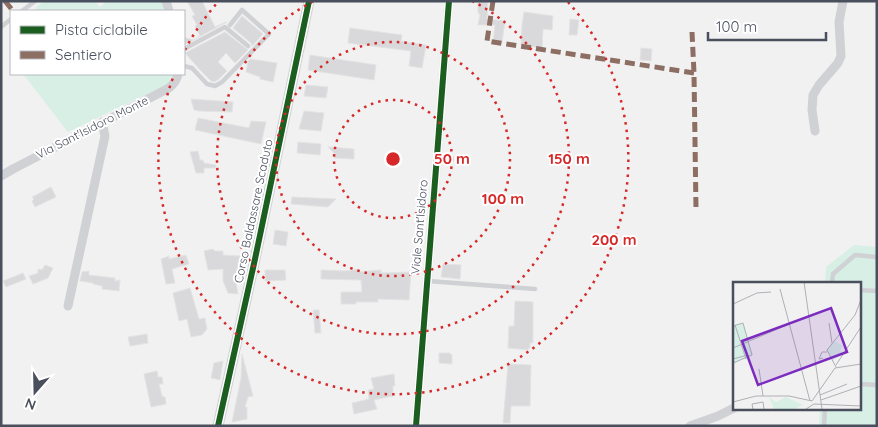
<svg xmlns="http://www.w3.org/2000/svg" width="878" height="427" viewBox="0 0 878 427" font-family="Quicksand,sans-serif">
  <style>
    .green { fill: #d7efe5 }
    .building { fill: #d9d9db; stroke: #e3e3e4 }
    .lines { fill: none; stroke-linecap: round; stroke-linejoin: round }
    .service { stroke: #d0d1d4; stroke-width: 4.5 }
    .minor { stroke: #d0d1d4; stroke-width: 9 }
    .tertiary { stroke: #d0d1d4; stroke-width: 11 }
    .quiet { stroke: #8d6e63; stroke-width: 5; stroke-dasharray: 10 5; stroke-linecap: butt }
    .cycleway-casing { stroke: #fff; stroke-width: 9 }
    .cycleway { stroke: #1b5e20; stroke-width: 6 }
    .ring { fill: none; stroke: #d62828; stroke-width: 2.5; stroke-dasharray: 2.5 5 }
    .labels { text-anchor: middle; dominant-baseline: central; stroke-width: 4; stroke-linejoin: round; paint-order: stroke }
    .street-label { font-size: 12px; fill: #494f5d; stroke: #fff }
    .inset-road { fill: none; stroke: #aeb0b6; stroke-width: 1 }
    .view { fill: #7b2cbf; fill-opacity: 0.15; stroke: #7b2cbf; stroke-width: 2.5 }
    .inset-edge { fill: none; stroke: #494f5d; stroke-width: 2.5 }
    .centre { fill: #d62828; stroke: #fff; stroke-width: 2.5 }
    .ring-label { font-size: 15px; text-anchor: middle; font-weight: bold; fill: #d62828; stroke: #fff; stroke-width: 4; stroke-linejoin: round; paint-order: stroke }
  </style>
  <rect width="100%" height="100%" fill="#f2f1f1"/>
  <path class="green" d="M44 1H95L100 7 107 1H162L164 11H38L35 8Z
    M23 74H172L173 79 170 83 68 132Z
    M854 245 877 247V426H819L820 408H859V283H825L826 267Z"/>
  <path class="building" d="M187 1H202L215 27 226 22H227L184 45V37L193 40 200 36 195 26 197 25 192 16 195 15Z
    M478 1H488L487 19 505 21 502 43 493 42 495 25H478L480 14 478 13Z
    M524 12 553 16 552 30 543 29 542 48 521 45 522 25Z
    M242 16 263 34 252 46 251 43 233 28Z
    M570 19 579 20 577 35H569Z
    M350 28 402 35 401 41 426 45 422 68 409 66 411 51 348 43Z
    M225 32 248 50 235 63 226 53 218 62 227 71 219 79 214 82 211 81 201 71 185 53Z
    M641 48 652 49 651 61 640 60Z
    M310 55 376 65 374 80 308 70Z
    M250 59 277 63 273 82 260 79V77L246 72 248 61Z
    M306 85 328 87 326 98 304 96Z
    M191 99 233 102 232 112 199 111 194 110Z
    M304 111 324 113 321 131 299 129Z
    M198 118 249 128 251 121 266 122 261 144 195 130Z
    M298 142 321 144 320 155 297 153Z
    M328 147 354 149V159L334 158 335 154Z
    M198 151 200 160H203L204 163 216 165V168H204V173H196L190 152Z
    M51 187 56 197 35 207 32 201 34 199 32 197Z
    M292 197 336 199 328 207 291 204Z
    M275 230 288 232 286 246 273 244Z
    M213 249 215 251H223V255L240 256 239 270 241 269V276L235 277 238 294 228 293 223 281V269L208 270 204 251Z
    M186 255 189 264 172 269 175 283 166 284 161 259 169 256V259Z
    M443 264 461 265 460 279 441 277Z
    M45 265 53 268 48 278 33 284 29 276 38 273V269L42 270Z
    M359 269V272L381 270V273L411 272 409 300 378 299V302H356V304H341V292H362L361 280 321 279V270L345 271Z
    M265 270H285L286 280 265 281Z
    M89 271V275L115 278V281L120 280 119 291 102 289V286L93 284V283L80 281 82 272Z
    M23 273 26 279 6 287 3 281Z
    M190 288 199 319 205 318 207 329 202 335 191 337 187 319 179 321 173 293Z
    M515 301 533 302V343H530V348H528V350L508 348 509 326H514Z
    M313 310H319L321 333H315Z
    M147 334 148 343 130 346 128 337Z
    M439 353H449L452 355V364L439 363Z
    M242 354 253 396 248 397 245 407H247V419L232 422 241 378Z
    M223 361 220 380 211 378 214 363Z
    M508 364 531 365 530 406H511L510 423H503Z
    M157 371 158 377H162L163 384H159L162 396 165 397 166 404 151 407 144 374Z
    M394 374 395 386H393V396L374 400 377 409 354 414 352 403 369 399 368 390 374 389 371 378Z"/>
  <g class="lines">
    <path class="service" d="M22 11 35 1
      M1 27 11 19
      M184 49 225 27 248 46
      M184 66 192 68 207 84 215 86 222 82 269 34 242 10 230 25
      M428 281 535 289
      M832 283 833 274 855 255 877 257
      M859 290 877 291
      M859 384 877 385
      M824 426 825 408"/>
    <path class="minor" d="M166 1 169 11
      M815 131 812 110 813 95 819 85 838 63 841 56 839 22 843 1
      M1 176 13 169 169 88C174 84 177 80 178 74
      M68 306 105 136 102 122
      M416 426 449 1
      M690 426 718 416 734 408"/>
    <path class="tertiary" d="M218 426 255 259 309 1"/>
    <path class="quiet" d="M5 1 13 11
      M493 1 487 41 694 73
      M692 32 694 73 696 209"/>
    <defs>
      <path id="cycleway" d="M218 426 255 259 309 1
        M416 426 449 1"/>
    </defs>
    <use href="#cycleway" class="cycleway-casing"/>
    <use href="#cycleway" class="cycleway"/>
  </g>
  <g class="ring">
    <circle cx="393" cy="159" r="59"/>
    <circle cx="393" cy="159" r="117"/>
    <path d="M472 1A176 176 0 1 1 314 1"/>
    <path d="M185 50A235 235 0 0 1 218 2M568 2A235 235 0 1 1 174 75"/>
  </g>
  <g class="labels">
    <g class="street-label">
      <text transform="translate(92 127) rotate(-27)">Via Sant'Isidoro Monte</text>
      <text transform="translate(253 211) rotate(-78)">Corso Baldassare Scaduto</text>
      <text transform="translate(419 227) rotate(-85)">Viale Sant'Isidoro</text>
    </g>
  </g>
  <g transform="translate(733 282)">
    <rect width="128" height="128" fill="#f2f1f1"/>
    <path d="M10 41 20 73 0 82V44ZM102 59 110 64 107 68 110 71 100 79 94 68ZM36 115 43 120 53 115 70 123 61 127H41Z" fill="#d7efe5"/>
    <path class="inset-road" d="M71 0 89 127M47 7 77 119M0 22 24 11 38 10M96 41 99 61M2 43 13 77M0 44 10 41 19 73 0 81M0 66 56 42M90 76 86 77 89 70H94M0 77 15 73M103 83 128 45M103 85 94 68 122 33 128 18M26 87 30 114M87 113 114 102M88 118 128 104M0 120 23 114H56L79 119 102 86 128 82M20 127 19 122 30 120 31 127M73 127 81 122 128 124"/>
    <path class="view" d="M98 26 114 70 25 103 9 59Z"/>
    <rect width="128" height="128" class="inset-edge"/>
  </g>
  <circle cx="393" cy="159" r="8" class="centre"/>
  <g class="ring-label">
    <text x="452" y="164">50 m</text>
    <text x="569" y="164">150 m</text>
    <text x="503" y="204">100 m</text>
    <text x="614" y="245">200 m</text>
  </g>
  <rect width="878" height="427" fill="none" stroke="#494f5d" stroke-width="5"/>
  <rect x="10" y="10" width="175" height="65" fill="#ffffff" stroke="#b6b9be"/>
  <rect x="20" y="26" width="25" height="8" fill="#1b5e20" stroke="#b6b9be"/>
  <text x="55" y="35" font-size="15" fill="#494f5d">Pista ciclabile</text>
  <rect x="20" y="51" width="25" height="8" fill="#8d6e63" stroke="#b6b9be"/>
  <text x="55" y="60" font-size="15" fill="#494f5d">Sentiero</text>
  <g transform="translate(35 392) rotate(200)" stroke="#ffffff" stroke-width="4" paint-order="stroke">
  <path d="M0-4L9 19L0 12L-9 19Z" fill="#494f5d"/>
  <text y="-8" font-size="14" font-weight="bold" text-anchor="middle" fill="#494f5d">N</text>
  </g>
  <path d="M708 32v8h118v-8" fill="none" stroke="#494f5d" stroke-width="2.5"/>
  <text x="716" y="32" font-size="15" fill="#494f5d" stroke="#ffffff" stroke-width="4" paint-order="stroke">100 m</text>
</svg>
